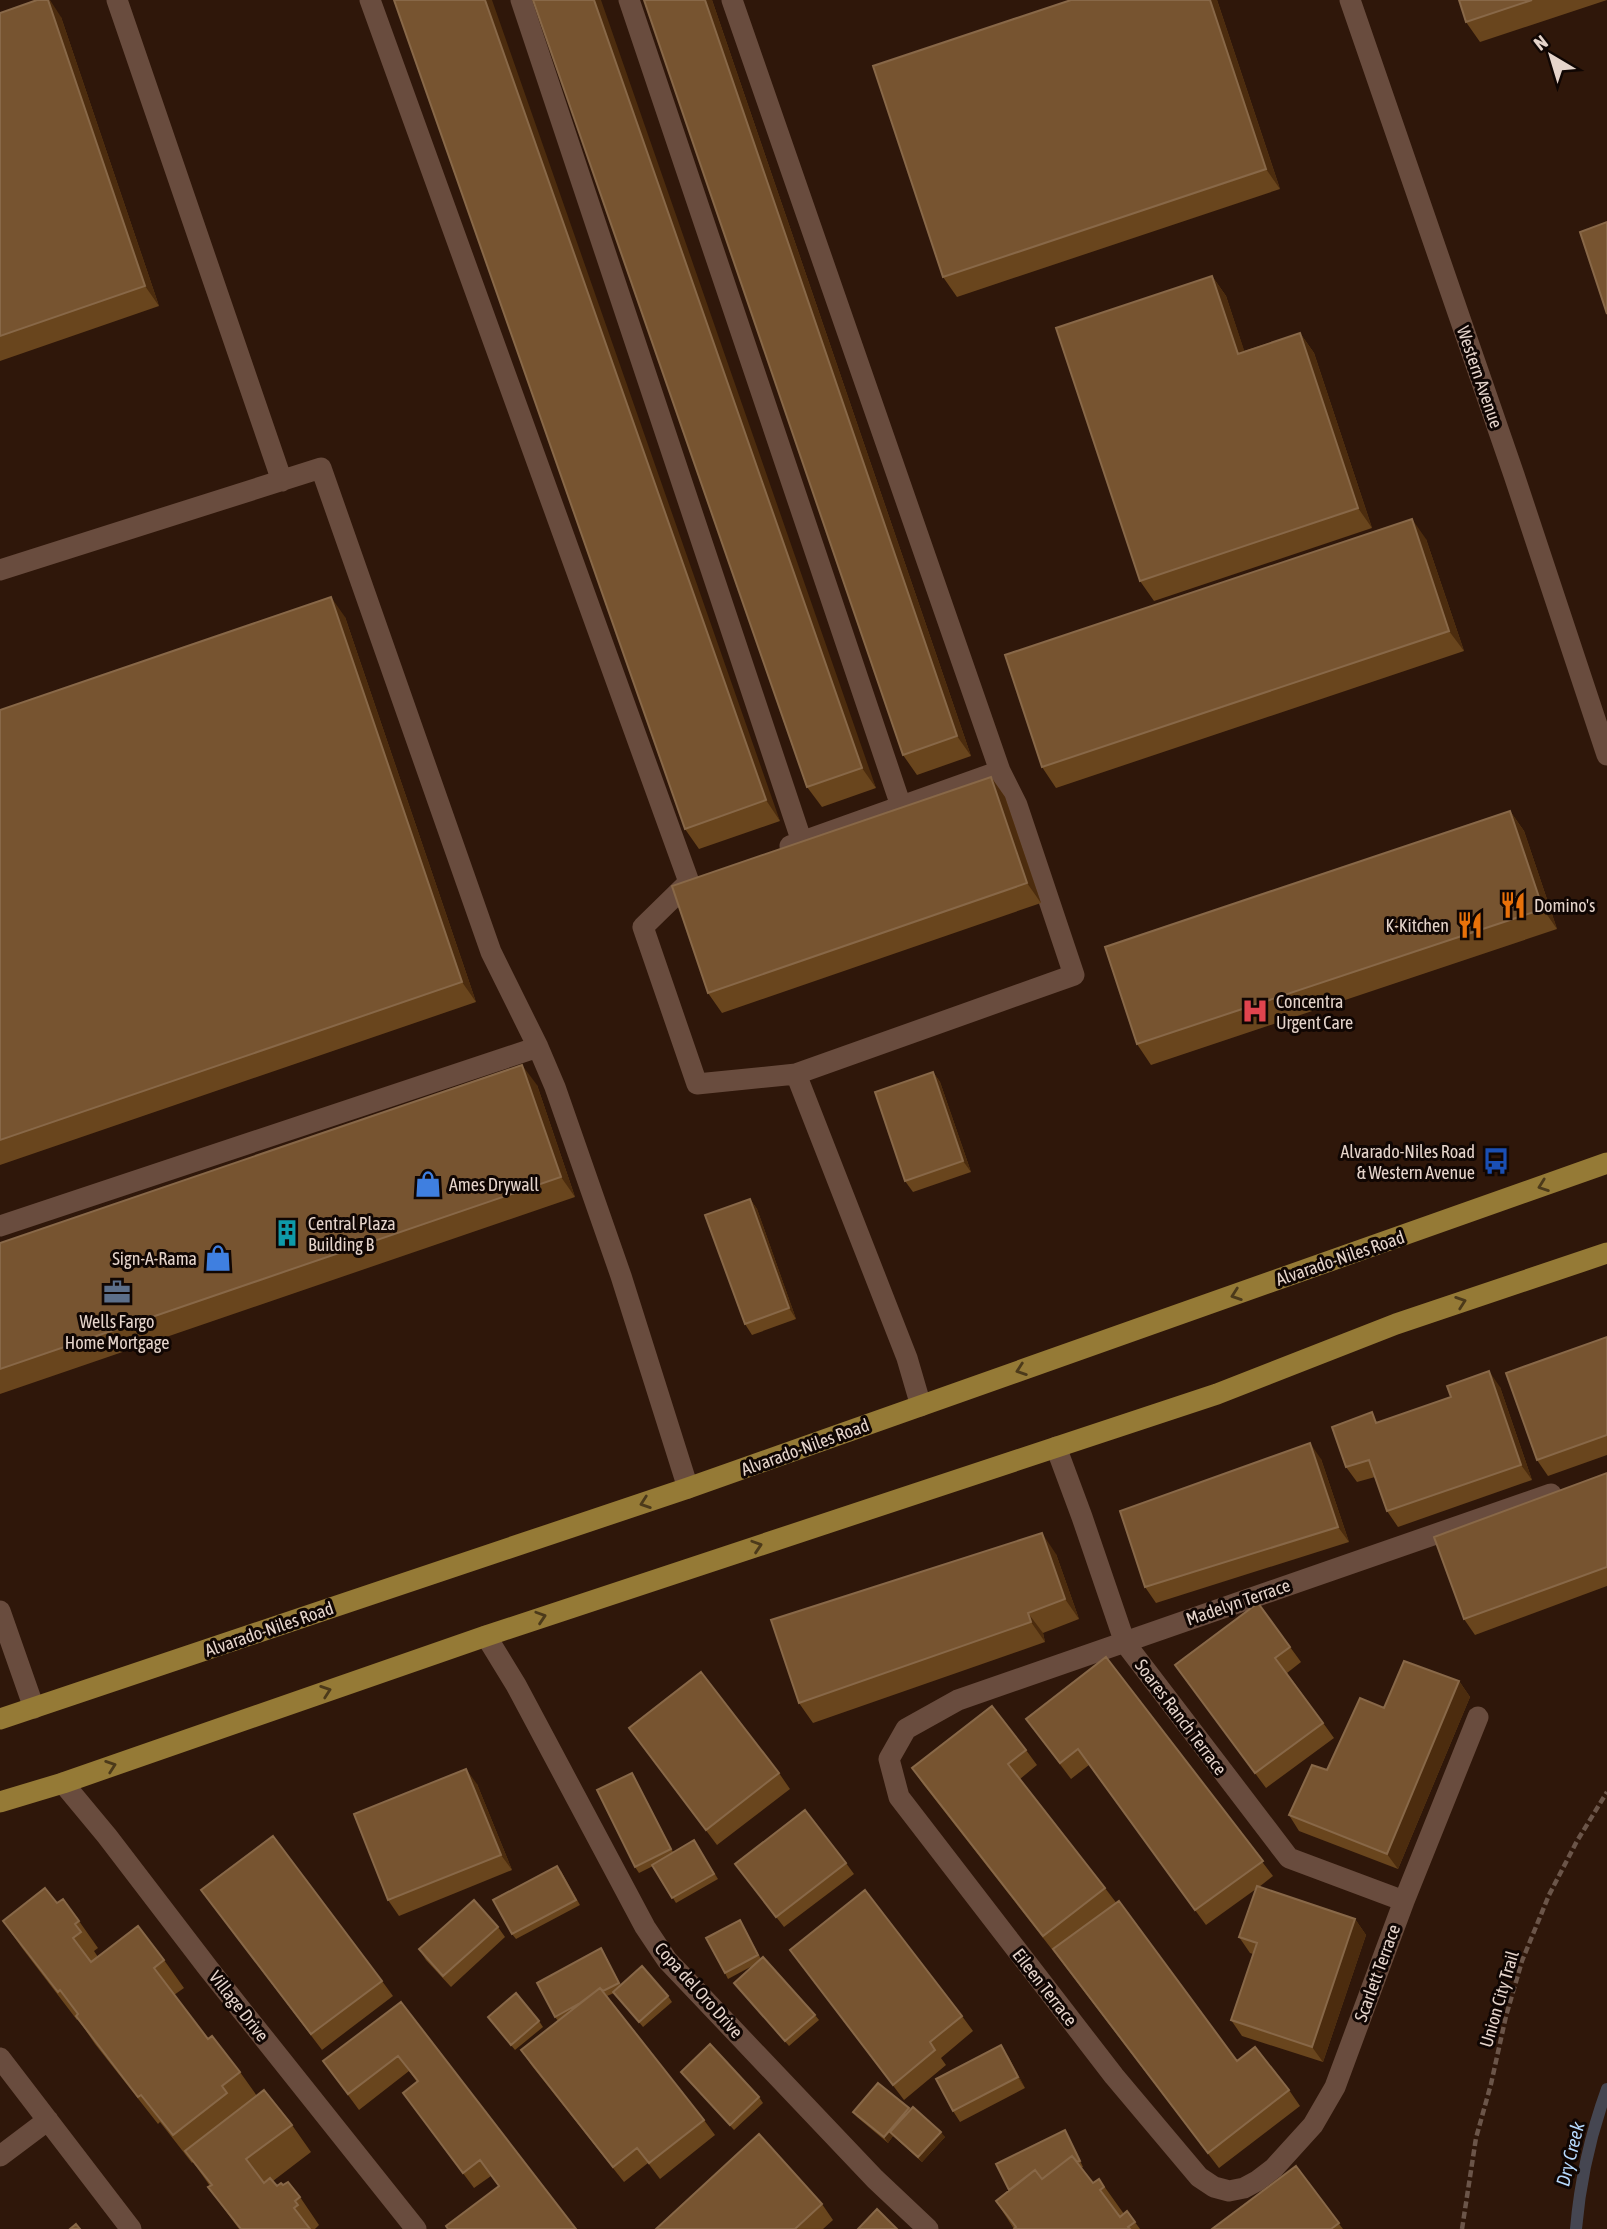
<svg xmlns="http://www.w3.org/2000/svg" width="1607" height="2229" viewBox="0 0 1607 2229" font-family="'Asap Condensed',sans-serif">
  <style>
    .lines { fill: none; stroke-linecap: round; stroke-linejoin: round }
    .stream { stroke: #454651; stroke-width: 12 }
    .path { stroke: #6b5549; stroke-width: 4.5; stroke-dasharray: 7 3.5; stroke-linecap: butt }
    .minor { stroke: #694c3e; stroke-width: 21 }
    .major { stroke: #957a36; stroke-width: 21 }
    .wall { fill: #69451d }
    .shaded-wall { fill: #4c2c0e }
    .building { fill: #775430; stroke: #886848; stroke-width: 2 }
    .oneway { stroke: #4c3a1a }
    .labels { text-anchor: middle; dominant-baseline: central; stroke-width: 6; stroke-linejoin: round; paint-order: stroke }
    .street-label { font-size: 18px; fill: #e5d4cb; stroke: #100603 }
    .poi-label { font-size: 18px; fill: #e5d4cb; stroke: #100603; text-anchor: start }
    .water-label { font-size: 19px; font-style: italic; fill: #b6d9fd; stroke: #100603 }
  </style>
  <rect width="100%" height="100%" fill="#2f170a"/>
  <g class="lines">
    <path class="stream" d="M1576 2229C1580 2182 1591 2133 1607 2089"/>
    <path class="path" d="M1462 2229 1476 2138 1491 2084 1506 2016 1522 1961 1549 1895 1577 1841 1607 1792"/>
    <path class="minor" d="M117 0 282 481
      M370 0 689 882 643 927 697 1084 796 1074
      M521 0 802 842
      M629 0 901 806
      M732 0 1000 771
      M1350 0 1514 475 1607 755
      M0 570 321 468 491 952 538 1047 555 1087 621 1276 688 1488
      M790 846 1000 771 1017 805 1074 975 796 1074 907 1358 921 1406
      M0 1226 538 1047
      M1056 1447 1082 1517 1125 1643 1289 1858 1404 1901
      M0 1611 34 1708
      M486 1636 516 1685 645 1927 667 1960 875 2179 928 2229
      M1478 1717 1404 1901 1335 2087 1313 2125 1274 2168 1257 2181 1244 2188 1229 2191 1214 2187 1199 2177 1114 2076 899 1797 889 1759 906 1729 958 1700 1551 1494
      M63 1783 107 1836 208 1968 416 2229
      M0 2058 131 2229
      M0 2156 48 2120"/>
    <path class="major" d="M0 1719 688 1488 1607 1163
      M0 1802 63 1783 486 1636 1217 1394 1396 1324 1607 1253"/>
  </g>
  <path class="wall" d="M394 0 780 821 699 849 685 829Z
    M533 0 876 788 822 807 807 787Z
    M644 0H712L971 756 917 775 903 755Z
    M1217 0 1280 189 957 297 943 277Z
    M1459 0H1607L1480 42 1466 22Z
    M0 13 61 17 159 306 0 361Z
    M1212 276 1226 296 1244 351 1300 333 1314 353 1372 528 1154 601 1140 581Z
    M1426 539 1464 651 1056 788 1042 767Z
    M345 617 476 1002 0 1165V710Z
    M991 777 1005 797 1041 903 722 1013 708 993Z
    M1510 811 1524 831 1557 929 1151 1065 1137 1044Z
    M933 1072 940 1082 971 1172 913 1192 905 1181Z
    M537 1085 575 1197 0 1394V1243Z
    M750 1199 757 1209 796 1319 752 1335 745 1324Z
    M1607 1337V1455L1548 1476 1537 1460Z
    M1500 1387 1532 1480 1398 1527 1387 1511 1375 1477 1357 1482 1346 1467 1379 1422Z
    M1321 1459 1349 1542 1156 1603 1145 1587Z
    M1607 1473V1586L1475 1635 1464 1619Z
    M1056 1554 1079 1619 1043 1633 1045 1642 813 1723 799 1703Z
    M1258 1603 1301 1662 1287 1673 1334 1738 1266 1788 1186 1680Z
    M1106 1657 1273 1876 1259 1887 1355 1919 1366 1935 1323 2062 1242 2036 1231 2020 1253 1954 1250 1953 1239 1937 1256 1889 1206 1925 1089 1765 1071 1779 1026 1719Z
    M1459 1681 1470 1697 1398 1869 1299 1831 1289 1815 1327 1770 1384 1708Z
    M629 1728 779 1773 790 1789 717 1845Z
    M1026 1750 1037 1765 1020 1779 1105 1888 1237 2061 1289 2090 1300 2106 1219 2168 1054 1952 923 1784 912 1768Z
    M635 1778 673 1852 694 1840 718 1879 676 1903 653 1866 639 1873 635 1867Z
    M477 1784 512 1870 399 1916 388 1900Z
    M846 1863 854 1874 784 1927 735 1864Z
    M561 1871 580 1905 516 1939 512 1934Z
    M201 1890 382 1981 393 1996 322 2050Z
    M57 1903 79 1921 98 1948 94 1951 98 1957 164 1960 184 1988 174 1995 208 2039 240 2072 257 2096 292 2125 311 2152 273 2181 277 2186 283 2185 300 2197 319 2225 315 2229H239L208 2187 210 2186 193 2162 192 2163 160 2122 158 2124 95 2044 78 2019 77 2020 22 1948 3 1921Z
    M740 1920 761 1959 815 2015 819 2020 789 2046 734 1983 754 1965 728 1979 725 1973Z
    M498 1927 505 1937 451 1987 426 1960 419 1949Z
    M790 1950 962 2016 973 2031 941 2058 946 2065 904 2100Z
    M604 1954 621 1985 668 1996 672 2002 643 2027 614 1993 607 1996 704 2120 715 2135 660 2179 648 2163 624 2182 532 2066 521 2050 558 2021 555 2017Z
    M401 2002 576 2229 499 2186 491 2176 474 2188 403 2093 417 2082 409 2071 359 2110 323 2061Z
    M488 2017 539 2021 543 2027 515 2050Z
    M1008 2056 1025 2088 960 2122 953 2111Z
    M681 2072 759 2097 763 2103 734 2130Z
    M909 2108 945 2137 922 2162 893 2136 888 2143 857 2117 853 2112Z
    M1065 2130 1083 2167 1081 2168 1093 2183 1099 2179 1124 2214 1127 2211 1140 2229H1014L996 2201 1009 2190Z
    M1296 2166 1343 2229H1212Z
    M822 2204 833 2220 823 2229H656Z"/>
  <path class="shaded-wall" d="M48 0H50L61 17 159 306 145 286Z
    M485 0H492L780 821 766 800Z
    M594 0H601L876 788 862 768Z
    M705 0H712L971 756 957 736Z
    M1210 0H1217L1280 189 1266 169Z
    M1212 276 1226 296 1252 374 1238 354Z
    M1300 333 1314 353 1372 528 1358 508Z
    M1412 519 1426 539 1464 651 1449 631Z
    M331 597 345 617 476 1002 462 982Z
    M991 777 1005 797 1041 903 1027 883Z
    M1510 811 1524 831 1557 929 1543 909Z
    M522 1065 537 1085 575 1197 561 1177Z
    M933 1072 940 1082 971 1172 963 1161Z
    M750 1199 757 1209 796 1319 789 1308Z
    M1489 1371 1500 1387 1532 1480 1521 1465Z
    M1310 1443 1321 1459 1349 1542 1338 1527Z
    M1042 1533 1056 1554 1079 1619 1065 1599Z
    M1028 1613 1043 1633 1045 1642 1031 1622Z
    M1459 1681 1470 1697 1398 1869 1387 1854Z
    M466 1769 477 1784 512 1870 501 1855Z
    M1355 1919 1366 1935 1323 2062 1312 2047Z
    M1001 2045 1008 2056 1025 2088 1018 2077Z
    M909 2108 912 2113 890 2132 893 2136 888 2143 884 2137Z
    M941 2132 945 2137 922 2162 918 2157Z"/>
  <path class="building" d="M37 0H48L145 286 0 336V13Z
    M394 0H485L766 800 685 829Z
    M533 0H594L862 768 807 787Z
    M644 0H705L957 736 903 755Z
    M1071 0H1210L1266 169 943 277 873 66Z
    M1459 0H1532L1466 22Z
    M1607 222V314L1580 232Z
    M1212 276 1238 354 1300 333 1358 508 1140 581 1056 328Z
    M1412 519 1449 631 1042 767 1005 655Z
    M331 597 462 982 0 1140V710Z
    M991 777 1027 883 708 993 672 886Z
    M1510 811 1543 909 1137 1044 1105 947Z
    M522 1065 561 1177 0 1369V1243Z
    M933 1072 963 1161 905 1181 875 1092Z
    M750 1199 789 1308 745 1324 705 1215Z
    M1607 1337V1435L1537 1460 1506 1373Z
    M1489 1371 1521 1465 1387 1511 1369 1460 1346 1467 1332 1427 1372 1412 1376 1423 1451 1397 1447 1386Z
    M1310 1443 1338 1527 1145 1587 1120 1511Z
    M1607 1473V1567L1464 1619 1434 1537Z
    M1042 1533 1065 1599 1028 1613 1031 1622 799 1703 771 1620Z
    M1258 1603 1290 1647 1275 1658 1323 1723 1255 1773 1175 1665Z
    M1106 1657 1263 1861 1195 1910 1078 1749 1060 1763 1026 1719Z
    M1404 1661 1459 1681 1387 1854 1289 1815 1312 1765 1327 1770 1360 1698 1384 1708Z
    M701 1672 779 1773 706 1830 629 1728Z
    M992 1706 1026 1750 1008 1764 1105 1888 1043 1936 912 1768Z
    M466 1769 501 1855 388 1900 354 1814Z
    M632 1773 671 1849 635 1867 597 1790Z
    M805 1810 846 1863 776 1917 735 1864Z
    M273 1836 382 1981 311 2034 201 1890Z
    M694 1840 714 1874 672 1898 652 1865Z
    M557 1866 576 1900 512 1934 493 1900Z
    M1257 1886 1355 1919 1312 2047 1231 2020 1257 1943 1239 1937Z
    M45 1888 57 1903 63 1899 79 1921 75 1924 81 1932 73 1938 91 1962 138 1926 164 1960 154 1968 208 2039 212 2036 240 2072 222 2086 227 2093 173 2135 141 2095 138 2097 76 2016 78 2014 60 1990 58 1992 3 1921Z
    M865 1890 962 2016 930 2042 935 2050 893 2085 790 1950Z
    M474 1900 498 1927 443 1976 419 1949Z
    M1119 1901 1237 2061 1255 2047 1289 2090 1208 2153 1053 1949Z
    M740 1920 758 1955 725 1973 706 1938Z
    M601 1948 619 1983 603 1991 600 1988 580 2003 555 2017 537 1983Z
    M763 1957 815 2015 785 2041 734 1983Z
    M642 1966 668 1996 639 2022 613 1992Z
    M600 1988 704 2120 649 2163 637 2148 613 2167 521 2050Z
    M516 1993 539 2021 511 2045 488 2017Z
    M401 2002 576 2229H448L446 2226 499 2186 480 2160 463 2173 403 2093 418 2081 398 2056 348 2094 323 2061Z
    M710 2044 759 2097 730 2125 681 2072Z
    M1001 2045 1018 2077 953 2111 936 2079Z
    M878 2083 909 2108 884 2137 853 2112Z
    M264 2090 292 2125 246 2159 264 2183 270 2178 277 2186 281 2183 283 2185 288 2182 300 2197 295 2201 298 2205 294 2208 310 2229H241L208 2187 212 2185 185 2151Z
    M913 2107 941 2132 918 2157 890 2132Z
    M1065 2130 1080 2161 1077 2162 1072 2156 1042 2179 1035 2170 1009 2190 996 2164Z
    M759 2134 822 2204 795 2229H656Z
    M1072 2156 1093 2183 1099 2179 1104 2187 1100 2190 1120 2217 1127 2211 1135 2222 1128 2227 1130 2229H1014L1016 2227 996 2201 1035 2170 1042 2179Z
    M1296 2166 1339 2223 1331 2229H1212Z
    M877 2209 897 2229H858Z
    M76 2224 80 2229H70Z"/>
  <defs><path id="oneway-chevron" d="M-2-3.5L2.5 0L-2 3.5" fill="none" stroke-width="1.6" stroke-linecap="round" stroke-linejoin="round" transform="scale(1.75)"/></defs>
  <g class="oneway">
    <use href="#oneway-chevron" transform="translate(1543 1186) rotate(160)"/>
    <use href="#oneway-chevron" transform="translate(1236 1295) rotate(161)"/>
    <use href="#oneway-chevron" transform="translate(1461 1302) rotate(-19)"/>
    <use href="#oneway-chevron" transform="translate(1021 1370) rotate(161)"/>
    <use href="#oneway-chevron" transform="translate(645 1503) rotate(161)"/>
    <use href="#oneway-chevron" transform="translate(757 1546) rotate(-18)"/>
    <use href="#oneway-chevron" transform="translate(541 1617) rotate(-18)"/>
    <use href="#oneway-chevron" transform="translate(326 1691) rotate(-19)"/>
    <use href="#oneway-chevron" transform="translate(111 1766) rotate(-19)"/>
  </g>
  <defs>
    <symbol id="restaurant-bare" viewBox="-9 -9 18 18"><path d="M-5-6h1v4h1v-4h1v4h1v-4h1v5L-1.5 .5V6h-2V.5L-5-1ZM5-6V6H3V1.5H1.5Q1.5-4 5-6Z" fill="#e8710a" stroke="#100603" stroke-width="2.5" paint-order="stroke"/></symbol>
    <symbol id="hospital-bare" viewBox="-9 -9 18 18"><path d="M-5-5h3v3.5h4V-5h3V5h-3V1.5h-4V5h-3Z" fill="#e0444e" stroke="#100603" stroke-width="2.5" paint-order="stroke"/></symbol>
    <symbol id="bus-bare" viewBox="-9 -9 18 18"><path d="M-5-6H5V4H4V6H2V4H-2V6H-4V4H-5ZM-3.5-4V0h7V-4ZM-3.5 1.2v1.5H-2V1.2ZM2 1.2v1.5H3.5V1.2Z" fill="#1a4fb4" stroke="#100603" stroke-width="2.5" paint-order="stroke"/></symbol>
    <symbol id="shop-bare" viewBox="-9 -9 18 18"><path d="M-5-2.5h2.3a2.7 3.5 0 0 1 5.4 0H5L5.5 6h-11ZM-1.5-2.5h3a1.5 2.3 0 0 0-3 0Z" fill="#3f7fe0" stroke="#100603" stroke-width="2.5" paint-order="stroke"/></symbol>
    <symbol id="building-bare" viewBox="-9 -9 18 18"><path d="M-4-6H4V6H1V3H-1V6H-4ZM-2.5-4.3h1.7v1.8h-1.7ZM.8-4.3h1.7v1.8H.8ZM-2.5-1h1.7V.8h-1.7ZM.8-1h1.7V.8H.8Z" fill="#0f9aa8" stroke="#100603" stroke-width="2.5" paint-order="stroke"/></symbol>
    <symbol id="office-bare" viewBox="-9 -9 18 18"><path d="M-6-3h4V-5.5h4V-3h4V5H-6ZM-1-4.5V-3h2v-1.5ZM-6 0V1H6V0Z" fill="#5c6f8a" stroke="#100603" stroke-width="2.5" paint-order="stroke"/></symbol>
  </defs>
  <g fill-rule="evenodd">
    <use href="#restaurant-bare" x="1494" y="886" width="38" height="38"/>
    <use href="#restaurant-bare" x="1451" y="906" width="38" height="38"/>
    <use href="#hospital-bare" x="1236" y="992" width="38" height="38"/>
    <use href="#bus-bare" x="1477" y="1142" width="38" height="38"/>
    <use href="#shop-bare" x="409" y="1165" width="38" height="38"/>
    <use href="#building-bare" x="268" y="1214" width="38" height="38"/>
    <use href="#shop-bare" x="199" y="1239" width="38" height="38"/>
    <use href="#office-bare" x="98" y="1273" width="38" height="38"/>
  </g>
  <g class="labels">
    <g class="street-label">
      <text transform="translate(1480 377) rotate(71)">Western Avenue</text>
      <text transform="translate(1340 1258) rotate(-19)">Alvarado-Niles Road</text>
      <text transform="translate(805 1447) rotate(-20)">Alvarado-Niles Road</text>
      <text transform="translate(1238 1602) rotate(-19)">Madelyn Terrace</text>
      <text transform="translate(269 1629) rotate(-19)">Alvarado-Niles Road</text>
      <text transform="translate(1181 1717) rotate(53)">Soares Ranch Terrace</text>
      <text transform="translate(1377 1973) rotate(-70)">Scarlett Terrace</text>
      <text transform="translate(1045 1987) rotate(52)">Eileen Terrace</text>
      <text transform="translate(699 1990) rotate(48)">Copa del Oro Drive</text>
      <text transform="translate(1499 1999) rotate(-74)">Union City Trail</text>
      <text transform="translate(239 2006) rotate(52)">Village Drive</text>
    </g>
    <g class="poi-label">
      <text x="1534" y="905">Domino's</text>
      <text x="1449" y="925" text-anchor="end">K-Kitchen</text>
      <text x="1276" y="1001">Concentra<tspan x="1276" dy="21">Urgent Care</tspan></text>
      <text x="1475" y="1151" text-anchor="end">Alvarado-Niles Road<tspan x="1475" dy="21">&amp; Western Avenue</tspan></text>
      <text x="449" y="1184">Ames Drywall</text>
      <text x="308" y="1223">Central Plaza<tspan x="308" dy="21">Building B</tspan></text>
      <text x="197" y="1258" text-anchor="end">Sign-A-Rama</text>
      <text x="117" y="1321" text-anchor="middle">Wells Fargo<tspan x="117" dy="21">Home Mortgage</tspan></text>
    </g>
    <g class="water-label">
      <text transform="translate(1570 2154) rotate(-76)">Dry Creek</text>
    </g>
  </g>
  <g transform="translate(1551 56) rotate(322)" stroke="#100603" stroke-width="5" paint-order="stroke">
  <path d="M0-5L12 26L0 18L-12 26Z" fill="#e5d4cb"/>
  <text y="-10" font-size="19" font-weight="bold" text-anchor="middle" fill="#e5d4cb">N</text>
  </g>
</svg>
